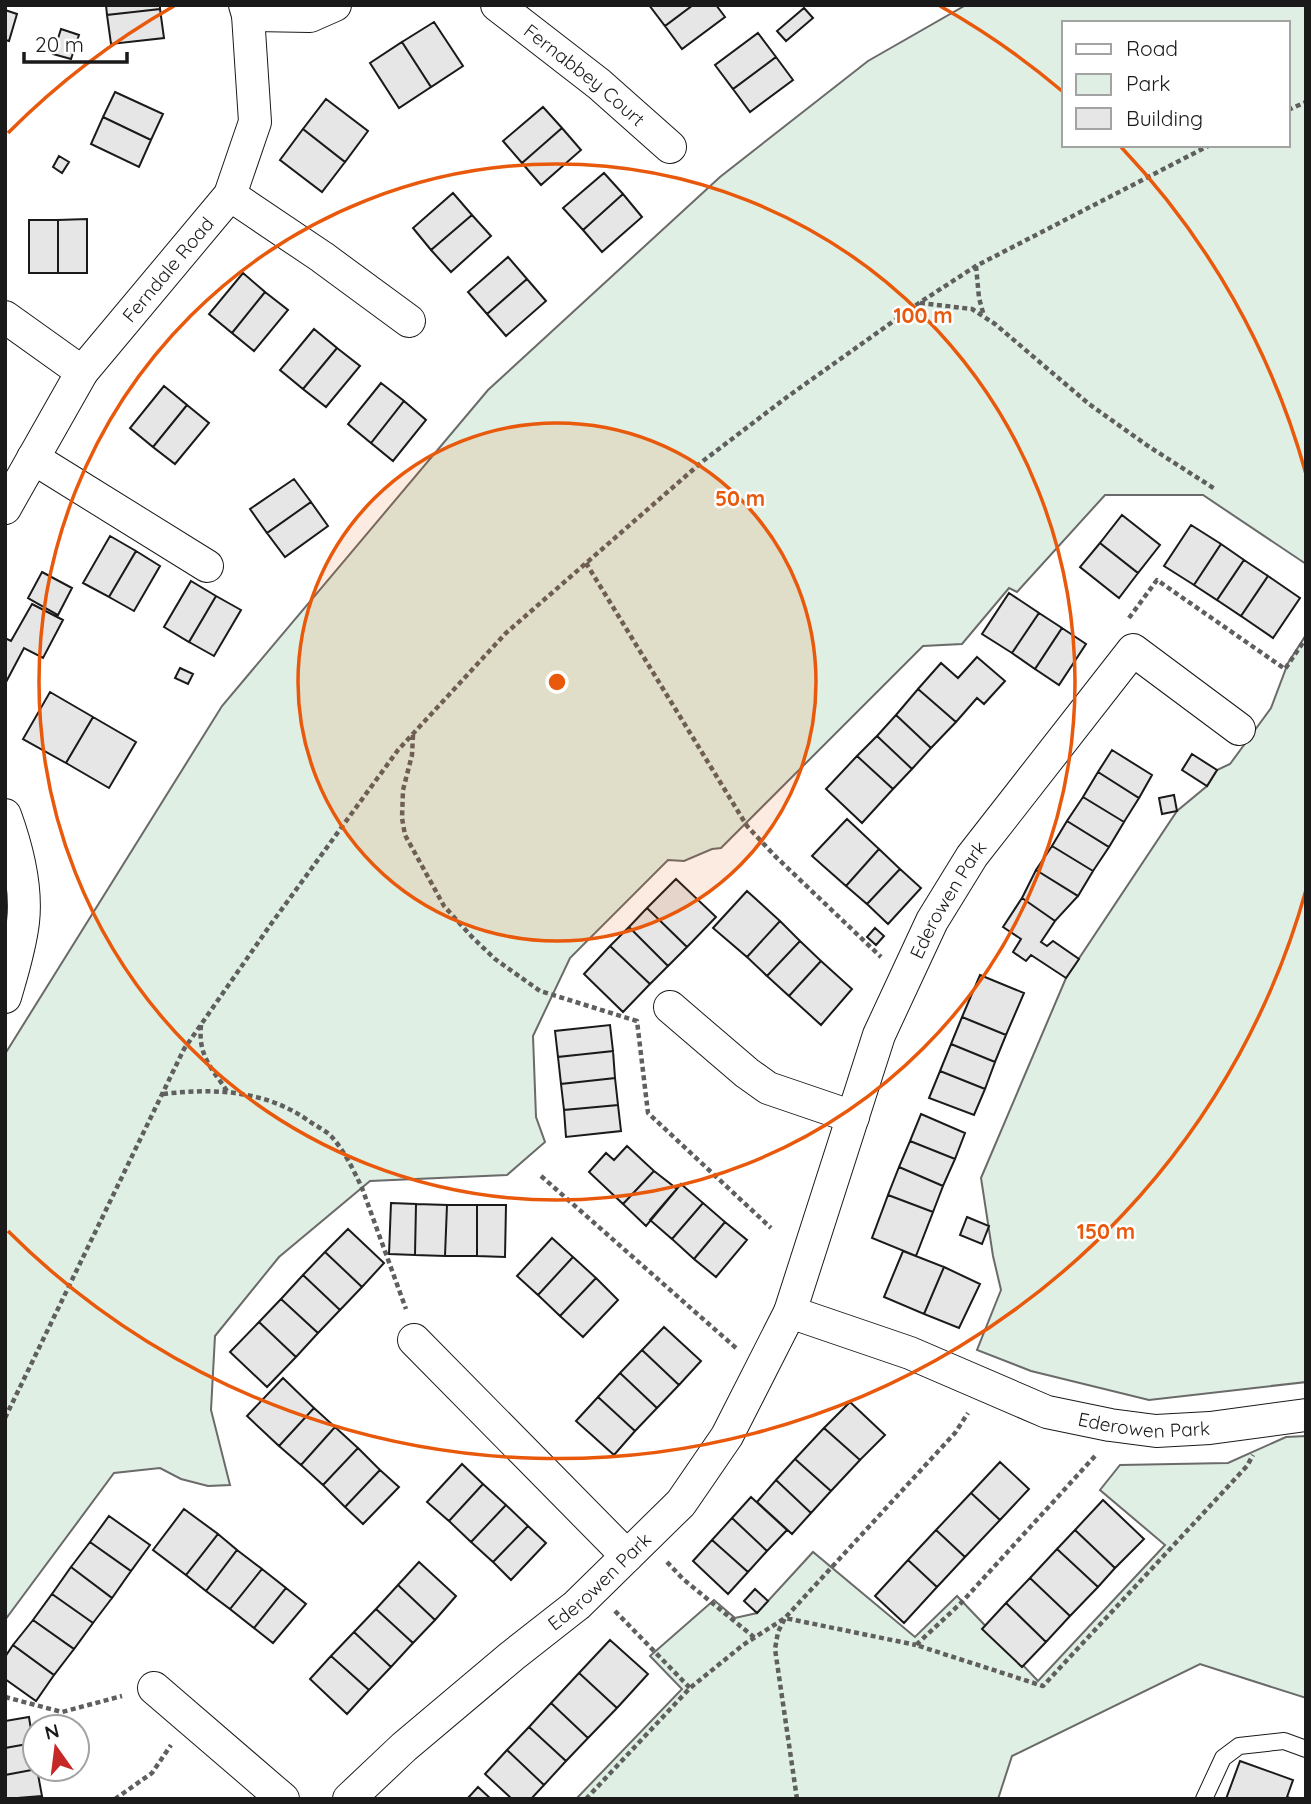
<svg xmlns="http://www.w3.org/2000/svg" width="1311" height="1804" viewBox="0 0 1311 1804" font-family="Quicksand,sans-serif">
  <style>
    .green { fill: #e0efe3; stroke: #6a6a6a; stroke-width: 2; fill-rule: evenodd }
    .building { fill: #e6e6e6; stroke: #1a1a1a; stroke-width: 2 }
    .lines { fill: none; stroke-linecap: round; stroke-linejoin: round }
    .lane-casing { stroke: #1a1a1a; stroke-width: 18 }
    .street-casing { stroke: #1a1a1a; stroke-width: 34 }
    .path { stroke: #5f5f5f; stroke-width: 4.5; stroke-dasharray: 5 3.5; stroke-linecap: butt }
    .lane { stroke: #fff; stroke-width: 16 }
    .street { stroke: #fff; stroke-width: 32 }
    .ring { fill: none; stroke: #e8590c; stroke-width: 3.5 }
    .labels { text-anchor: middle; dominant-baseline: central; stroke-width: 5; stroke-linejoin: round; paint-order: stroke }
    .street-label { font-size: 19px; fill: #1a1a1a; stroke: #fff }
    .centre { fill: #e8590c; stroke: #fff; stroke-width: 3.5 }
    .ring-label { font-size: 21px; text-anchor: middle; font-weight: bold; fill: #e8590c; stroke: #fff; stroke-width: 5; stroke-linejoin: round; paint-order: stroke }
  </style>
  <rect width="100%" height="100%" fill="#fff"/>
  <path class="green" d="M966 5H1306V564L1203 495H1105L1017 592 1009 588 962 644 923 646 721 848 712 849 684 861 668 860 570 958 533 1036 536 1117 545 1142 507 1175 370 1181 279 1257 215 1336 211 1410 230 1485 208 1486 181 1479 160 1468 114 1473 5 1620V1054L222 706 488 390 720 177 868 61ZM1064 23H1288V145H1064Z
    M1306 635V1382L1149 1400 1031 1371 977 1350 1001 1290 993 1256 981 1178 1066 978 1177 811 1207 786 1217 770 1230 764 1271 708 1288 663Z
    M1306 1436V1698L1200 1664 1012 1756 998 1799H576L682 1689 650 1656 714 1600 735 1618 757 1613 813 1552 915 1637 957 1596 1038 1681 1165 1545 1100 1490 1120 1465 1228 1463 1286 1437Z"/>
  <path class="building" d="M106 5H160V9L107 15Z
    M649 5H693L665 26Z
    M693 5H716L725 17 682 49 665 26Z
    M804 8 813 18 786 41 777 31Z
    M160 9 164 38 111 44 107 15Z
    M5 10 17 14 9 41 5 40Z
    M434 22 463 66 431 87 402 42Z
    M61 29 79 35 71 59 53 54Z
    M758 33 776 57 733 89 715 65Z
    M402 42 431 87 399 108 370 63Z
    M776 57 793 80 750 112 733 89Z
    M115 92 163 114 151 140 103 117Z
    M326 99 368 131 345 162 303 129Z
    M543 107 562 128 522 163 503 141Z
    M103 117 151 140 139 167 91 144Z
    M562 128 581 150 541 185 522 163Z
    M303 129 345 162 322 192 280 160Z
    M59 156 69 162 62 173 53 167Z
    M604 173 623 194 583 230 563 208Z
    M453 193 472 215 431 250 413 228Z
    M623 194 642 217 602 252 583 230Z
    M472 215 491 236 451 272 431 250Z
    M87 219V273H58V220Z
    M29 220H58V273H29Z
    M508 257 527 279 487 314 468 292Z
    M243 273 265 292 232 333 209 314Z
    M527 279 546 301 506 336 487 314Z
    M265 292 288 310 254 351 232 333Z
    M314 329 337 348 303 389 280 370Z
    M337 348 360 366 326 407 303 389Z
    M381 383 404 401 371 443 348 424Z
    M164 386 187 405 153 447 130 428Z
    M404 401 426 420 393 461 371 443Z
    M187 405 209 423 175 464 153 447Z
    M294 479 311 502 267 533 250 509Z
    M311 502 328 526 285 557 267 533Z
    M1122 515 1160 545 1138 573 1100 543Z
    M1191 525 1221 544 1194 585 1164 566Z
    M110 536 136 551 109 597 83 583Z
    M1100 543 1138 573 1119 598 1080 567Z
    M1221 544 1244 560 1217 600 1194 585Z
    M136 551 160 566 134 611 109 597Z
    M1244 560 1268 576 1241 616 1217 600Z
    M42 572 72 588 58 615 28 598Z
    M1268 576 1300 598 1273 638 1241 616Z
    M191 581 216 596 189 642 164 627Z
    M1009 593 1039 613 1012 653 982 634Z
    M216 596 241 610 214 656 189 642Z
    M32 604 63 620 43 658 24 648 5 684V638L11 641Z
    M1039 613 1062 628 1035 669 1012 653Z
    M1062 628 1086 644 1059 685 1035 669Z
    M977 657 1005 681 984 704 977 698 956 722 918 689 941 663 958 678Z
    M180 668 193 674 188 684 175 678Z
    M918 689 956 722 931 748 896 715Z
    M50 692 93 717 66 763 23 739Z
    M896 715 931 748 912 769 877 736Z
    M93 717 136 742 109 788 66 763Z
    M877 736 912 769 893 789 857 756Z
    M1112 750 1152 775 1139 798 1098 772Z
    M1192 754 1217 770 1207 786 1182 770Z
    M857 756 893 789 862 823 826 789Z
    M1098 772 1139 798 1124 822 1083 797Z
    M1174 795 1177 811 1162 814 1159 798Z
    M1083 797 1124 822 1109 847 1067 821Z
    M847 819 879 849 846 886 812 856Z
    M1067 821 1109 847 1093 871 1052 846Z
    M1052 846 1093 871 1078 896 1036 870Z
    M879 849 900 869 867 904 846 886Z
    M900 869 921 888 888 924 867 904Z
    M1036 870 1078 896 1055 921 1022 898Z
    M676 879 716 917 687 947 647 908Z
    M747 891 780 921 747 957 713 928Z
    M1022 898 1055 921 1041 942 1047 946 1053 941 1079 959 1066 978 1031 955 1026 961 1013 952 1021 939 1003 927Z
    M647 908 687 947 668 966 629 927Z
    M780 921 800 941 767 976 747 957Z
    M629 927 668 966 650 984 610 946Z
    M875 928 884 936 876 945 867 937Z
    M800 941 821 961 789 996 767 976Z
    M610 946 650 984 623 1012 584 974Z
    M821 961 852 989 821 1025 789 996Z
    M980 975 1024 993 1006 1035 962 1017Z
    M962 1017 1006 1035 995 1062 951 1044Z
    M610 1025 613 1051 558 1057 555 1031Z
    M951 1044 995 1062 985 1089 940 1071Z
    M613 1051 615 1078 561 1084 558 1057Z
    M940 1071 985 1089 974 1115 929 1098Z
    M615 1078 618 1105 564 1110 561 1084Z
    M618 1105 621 1131 566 1137 564 1110Z
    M921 1114 965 1133 955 1159 910 1141Z
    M910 1141 955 1159 943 1186 899 1167Z
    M627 1146 654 1171 623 1204 589 1172 606 1153 614 1160Z
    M899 1167 943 1186 933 1212 888 1195Z
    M654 1171 677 1189 646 1226 623 1204Z
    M681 1184 703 1203 672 1239 650 1220Z
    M888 1195 933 1212 916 1256 872 1238Z
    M391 1203 416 1204 415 1255 389 1254Z
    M703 1203 725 1222 694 1259 672 1239Z
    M416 1204 447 1205 445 1256 415 1255Z
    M447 1205H477V1256H445Z
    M477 1205H506L505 1257 477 1256Z
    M967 1217 989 1226 982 1244 960 1235Z
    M725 1222 747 1240 716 1277 694 1259Z
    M348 1229 384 1263 362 1287 325 1252Z
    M552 1238 573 1257 538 1295 517 1276Z
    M903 1251 944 1267 924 1314 884 1297Z
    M325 1252 362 1287 340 1310 303 1275Z
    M573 1257 596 1278 560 1316 538 1295Z
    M944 1267 980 1284 959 1328 924 1314Z
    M303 1275 340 1310 318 1333 281 1299Z
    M596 1278 618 1300 583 1337 560 1316Z
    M281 1299 318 1333 296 1357 259 1322Z
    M259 1322 296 1357 267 1387 230 1352Z
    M664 1327 701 1361 679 1385 642 1350Z
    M642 1350 679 1385 657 1408 620 1373Z
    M620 1373 657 1408 635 1431 598 1397Z
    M283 1378 314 1408 279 1446 247 1416Z
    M598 1397 635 1431 614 1455 576 1421Z
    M850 1402 885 1435 860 1460 824 1428Z
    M314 1408 335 1427 301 1465 279 1446Z
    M335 1427 358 1448 323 1485 301 1465Z
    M824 1428 860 1460 831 1491 795 1459Z
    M358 1448 380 1470 345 1507 323 1485Z
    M795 1459 831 1491 811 1513 776 1480Z
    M1000 1462 1029 1489 1000 1520 971 1493Z
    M462 1464 483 1484 449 1521 427 1502Z
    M380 1470 399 1487 363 1524 345 1507Z
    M776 1480 811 1513 792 1534 757 1502Z
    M483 1484 506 1505 471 1542 449 1521Z
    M971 1493 1000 1520 965 1557 936 1530Z
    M751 1497 787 1530 767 1551 732 1518Z
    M1103 1500 1144 1539 1115 1568 1075 1530Z
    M506 1505 528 1526 493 1562 471 1542Z
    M184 1509 218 1534 186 1575 153 1550Z
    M109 1516 150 1545 131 1571 90 1542Z
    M732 1518 767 1551 748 1572 712 1540Z
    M528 1526 546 1543 511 1580 493 1562Z
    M936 1530 965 1557 937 1587 908 1560Z
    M1075 1530 1115 1568 1098 1587 1057 1549Z
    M218 1534 237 1550 206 1591 186 1575Z
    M712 1540 748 1572 728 1594 693 1561Z
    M90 1542 131 1571 112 1598 71 1567Z
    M1057 1549 1098 1587 1070 1616 1030 1578Z
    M237 1550 262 1569 230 1609 206 1591Z
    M908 1560 937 1587 904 1623 875 1596Z
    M419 1562 456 1596 435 1620 398 1585Z
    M71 1567 112 1598 93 1623 52 1594Z
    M262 1569 286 1588 254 1628 230 1609Z
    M1030 1578 1070 1616 1046 1642 1006 1603Z
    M398 1585 435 1620 413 1643 376 1609Z
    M286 1588 306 1604 273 1643 254 1628Z
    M755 1589 768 1601 757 1613 744 1601Z
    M52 1594 93 1623 74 1649 33 1620Z
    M1006 1603 1046 1642 1022 1667 982 1629Z
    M376 1609 413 1643 391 1667 354 1632Z
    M33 1620 74 1649 54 1675 13 1645Z
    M354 1632 391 1667 369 1690 331 1656Z
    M610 1640 648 1674 617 1708 579 1673Z
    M13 1645 54 1675 36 1701 5 1679V1657Z
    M331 1656 369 1690 347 1714 310 1679Z
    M579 1673 617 1708 588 1738 551 1703Z
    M551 1703 588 1738 566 1761 529 1727Z
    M29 1717 33 1743 5 1748V1721Z
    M529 1727 566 1761 544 1785 507 1750Z
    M33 1743 35 1769H37L5 1775V1748Z
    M507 1750 544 1785 531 1799H512L485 1774Z
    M1240 1761 1293 1780 1287 1797 1293 1799H1226Z
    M37 1769 42 1796 5 1799V1775Z
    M478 1787 491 1799H467Z"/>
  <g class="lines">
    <defs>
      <path id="lane" d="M1204 1799 1223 1758 1239 1746 1284 1741 1306 1749"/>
      <g id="street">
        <path id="s1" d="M497 5 599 84 670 147"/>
        <path d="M248 15 310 16 335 5"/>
        <path d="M230 195 322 257 409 321"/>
        <path d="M5 317 82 372"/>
        <path d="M33 458 207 566"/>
        <path id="s2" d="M5 508 82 372 230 195 255 122 248 15 245 5"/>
        <path d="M5 815C17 848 27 887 23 922 20 948 12 973 5 997"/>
        <path d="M670 1007 747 1073 768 1088 853 1117"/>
        <path id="s3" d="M790 1312 879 1035 932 921 972 856 1133 650 1239 729"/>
        <path d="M414 1340 627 1556"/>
        <path d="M154 1688 283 1799"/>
        <path id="s4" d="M349 1799 404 1747 512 1656 577 1605 681 1503 727 1436 790 1312 910 1353 1047 1412 1110 1425 1156 1431 1210 1428 1306 1415"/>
      </g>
    </defs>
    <use href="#lane" class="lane-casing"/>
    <use href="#street" class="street-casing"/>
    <path class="path" d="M1288 110 1306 102
      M976 266 979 298 984 316
      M920 303 972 309 995 324 1089 404 1148 446 1215 489
      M586 563 747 826 775 856 881 957
      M1129 618 1157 580 1285 669 1306 638
      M413 735 412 755 403 790 402 818 405 835 444 906 472 937 495 959 540 991 637 1021 648 1113 771 1228
      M201 1025C198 1056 211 1067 227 1091
      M163 1094C215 1088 265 1090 309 1121 316 1126 325 1130 331 1136 344 1150 354 1171 362 1188L406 1309
      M541 1176 736 1348
      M5 1418 184 1049 271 924 398 750 506 633 703 461 787 397 919 303 976 266 1210 145
      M1095 1456 961 1603 916 1645 1043 1686 1247 1466 1253 1455
      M667 1562 683 1579 755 1638
      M615 1611 690 1688
      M5 1697 62 1712 122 1696
      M115 1799 152 1773 171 1745
      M586 1799 690 1688 743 1645 785 1618 955 1433 968 1413
      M797 1799 775 1649 778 1632 785 1618 916 1645"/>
    <use href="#lane" class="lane"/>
    <use href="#street" class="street"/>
  </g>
  <circle cx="557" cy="682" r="259" fill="#e8590c" fill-opacity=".12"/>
  <g class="ring">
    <circle cx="557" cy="682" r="259"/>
    <circle cx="557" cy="682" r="518"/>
    <path d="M1306 890A777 777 0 0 1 8 1231M8 133A777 777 0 0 1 174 6M940 6A777 777 0 0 1 1062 91M1121 147A777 777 0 0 1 1306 474"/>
  </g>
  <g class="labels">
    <g class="street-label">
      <text stroke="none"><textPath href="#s1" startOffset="112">Fernabbey Court</textPath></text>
      <text stroke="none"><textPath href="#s2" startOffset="290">Ferndale Road</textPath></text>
      <text stroke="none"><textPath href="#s3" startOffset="443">Ederowen Park</textPath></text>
      <text stroke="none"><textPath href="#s4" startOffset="1040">Ederowen Park</textPath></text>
      <text stroke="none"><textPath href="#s4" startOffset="332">Ederowen Park</textPath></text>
    </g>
  </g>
  <circle cx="557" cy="682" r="10" class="centre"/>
  <g class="ring-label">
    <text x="923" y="323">100 m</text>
    <text x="740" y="506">50 m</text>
    <text x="1106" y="1239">150 m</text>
  </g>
  <rect width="1311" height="1804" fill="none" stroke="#1a1a1a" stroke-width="14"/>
  <rect x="1062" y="21" width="228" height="126" fill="#ffffff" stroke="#a3a3a3" stroke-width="2"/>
  <rect x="1076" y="44" width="35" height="10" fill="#ffffff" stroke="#a3a3a3" stroke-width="2"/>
  <text x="1126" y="56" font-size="21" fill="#1a1a1a">Road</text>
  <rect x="1076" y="74" width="35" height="21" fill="#e0efe3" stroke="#a3a3a3" stroke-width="2"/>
  <text x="1126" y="91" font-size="21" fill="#1a1a1a">Park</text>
  <rect x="1076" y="108" width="35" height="21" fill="#e6e6e6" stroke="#a3a3a3" stroke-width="2"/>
  <text x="1126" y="126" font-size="21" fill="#1a1a1a">Building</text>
  <g transform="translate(56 1748) rotate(346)"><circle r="33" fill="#ffffff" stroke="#a3a3a3" stroke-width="2"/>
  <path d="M0-5L12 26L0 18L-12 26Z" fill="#c62828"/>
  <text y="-10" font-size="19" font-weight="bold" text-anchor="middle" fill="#1a1a1a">N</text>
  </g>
  <path d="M24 52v10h103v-10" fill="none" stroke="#1a1a1a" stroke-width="3.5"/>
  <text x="35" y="52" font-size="21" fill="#1a1a1a" stroke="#ffffff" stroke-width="5" paint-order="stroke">20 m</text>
</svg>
